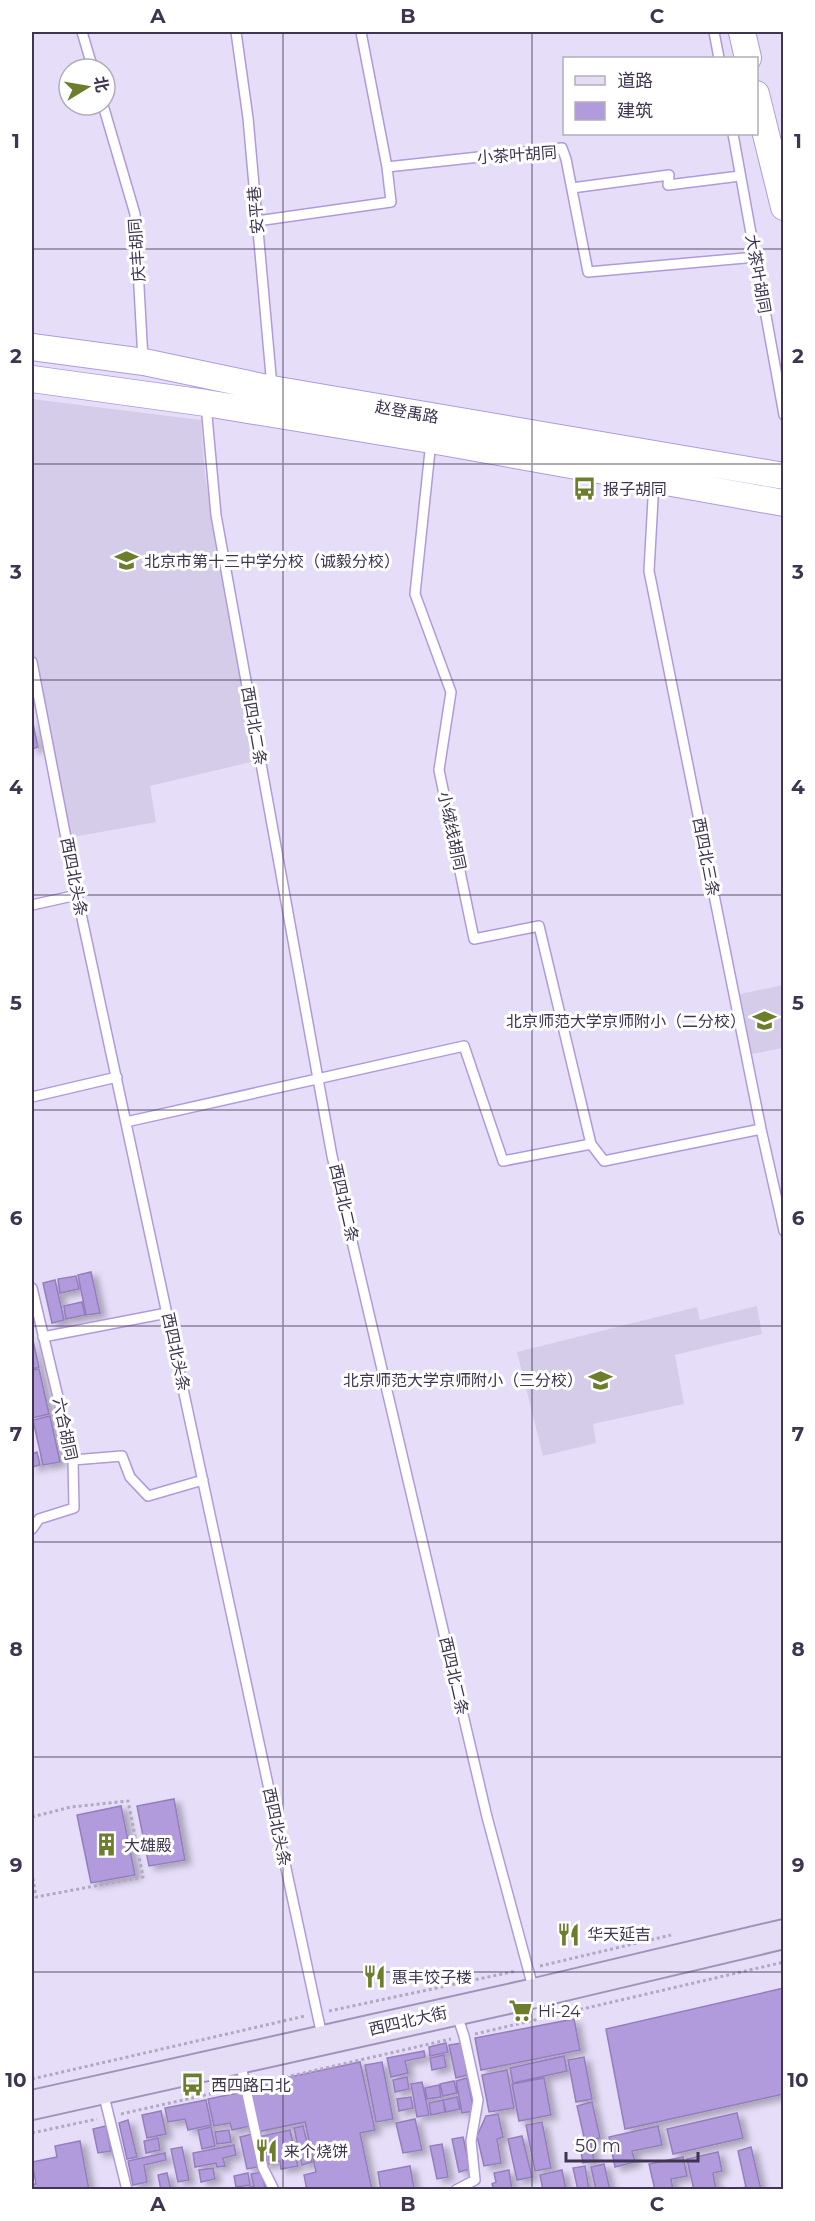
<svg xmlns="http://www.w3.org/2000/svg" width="815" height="2221" viewBox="0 0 815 2221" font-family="Montserrat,'Noto Sans SC',sans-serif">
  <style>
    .built { fill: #d5ccea }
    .building { fill: #b29bdd; stroke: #947ebe; stroke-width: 1.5; filter: url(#shadow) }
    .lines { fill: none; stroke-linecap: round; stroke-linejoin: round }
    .lane-casing { stroke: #b09adb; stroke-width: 12 }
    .secondary-casing { stroke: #b09adb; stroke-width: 28 }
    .primary-casing { stroke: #9f93b8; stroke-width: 32 }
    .path { stroke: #b1a8c4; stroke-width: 3; stroke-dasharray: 3 3; stroke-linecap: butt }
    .lane { stroke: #fff; stroke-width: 9 }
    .secondary { stroke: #fff; stroke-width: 26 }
    .primary { stroke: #e5dcf6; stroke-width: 28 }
    .grid { fill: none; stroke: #3f3551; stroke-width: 1.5; stroke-opacity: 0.55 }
    .labels { text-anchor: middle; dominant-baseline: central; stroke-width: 6; stroke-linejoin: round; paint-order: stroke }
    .street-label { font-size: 16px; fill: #3f3551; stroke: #fff }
    .poi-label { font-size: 16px; fill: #3f3551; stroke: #fff; text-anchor: start }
    .neatline { fill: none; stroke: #3f3551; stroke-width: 2 }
    .grid-label { font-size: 20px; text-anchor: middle; font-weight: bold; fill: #3f3551 }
  </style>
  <defs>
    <filter id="shadow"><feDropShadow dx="6" dy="4" stdDeviation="3" flood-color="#0004"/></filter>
  </defs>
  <rect width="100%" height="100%" fill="#e6def9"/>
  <path class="built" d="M32 399 201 420 205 476 255 761 150 786 156 822 68 838 32 647Z
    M783 985V1048L752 1054 740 994Z
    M757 1306 762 1334 675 1355 684 1404 593 1424 596 1443 543 1456 517 1352 697 1307 700 1320Z"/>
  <path class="building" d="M32 719 38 747 32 749Z
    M91 1272 100 1313 86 1315 78 1275Z
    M76 1276 79 1289 60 1293 58 1279Z
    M55 1280 64 1320 52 1323 43 1283Z
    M82 1302 85 1315 66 1319 64 1306Z
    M32 1336 39 1367 32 1369Z
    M39 1369 49 1414 32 1418V1370Z
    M50 1416 60 1462 43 1465 33 1420Z
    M37 1452 40 1465 32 1467V1454Z
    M174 1799 185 1860 149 1866 137 1806Z
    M121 1806 135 1875 91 1883 77 1815Z
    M784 1988V2094L625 2129 606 2029Z
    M574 2019 580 2050 481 2070 475 2038Z
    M446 2043 448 2052 430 2056 429 2047Z
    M461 2043 467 2075 456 2078 449 2045Z
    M424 2051 425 2057 405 2061 408 2073 391 2077 387 2058Z
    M444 2055 446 2067 432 2070 430 2058Z
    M564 2056 567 2071 513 2083 510 2068Z
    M584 2057 592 2099 576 2102 568 2060Z
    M360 2062 375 2130 360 2133 372 2190H307L304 2175 316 2172 305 2122 257 2132 248 2086Z
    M382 2062 393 2119 376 2122 365 2065Z
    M507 2070 514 2108 489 2112 482 2075Z
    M407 2077 409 2089 395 2092 393 2080Z
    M467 2078 474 2111 462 2113 456 2081Z
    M544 2078 551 2115 519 2121 512 2084Z
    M454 2081 457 2093 443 2096 440 2084Z
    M422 2082 429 2115 417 2117 411 2084Z
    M439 2085 441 2097 427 2099 425 2088Z
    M243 2092 250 2126 232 2130 230 2123 214 2126 208 2099Z
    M411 2097 413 2108 399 2111 397 2099Z
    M457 2097 460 2109 446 2112 443 2100Z
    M206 2100 211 2125 188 2130 185 2119 168 2122 165 2108Z
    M443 2100 445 2112 431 2115 429 2103Z
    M592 2102 600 2138 585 2141 577 2106Z
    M161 2111 166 2134 147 2138 142 2115Z
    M737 2113 743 2138 673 2154 667 2129Z
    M498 2114 503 2137 497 2139 501 2163 484 2166 477 2136 486 2116Z
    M415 2119 422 2150 403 2153 396 2123Z
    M128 2120 137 2157 127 2159 119 2123Z
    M542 2122 551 2168 535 2171 526 2125Z
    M106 2126 111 2151 98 2153 93 2129Z
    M303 2126 312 2162 302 2165 294 2128Z
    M658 2126 662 2145 632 2151 635 2162 615 2167 609 2137Z
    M211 2127 215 2146 202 2149 198 2130Z
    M229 2130 231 2142 217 2144 215 2132Z
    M290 2130 298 2166 281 2169 280 2161 264 2165 258 2137Z
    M252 2134 258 2167 247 2169 240 2137Z
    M522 2136 532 2177 517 2180 508 2139Z
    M463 2137 470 2169 459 2172 452 2139Z
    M158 2138 160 2150 146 2153 144 2141Z
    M80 2141 89 2190H32V2184H36L32 2162 57 2157 55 2146Z
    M591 2143 594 2161 583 2163 580 2146Z
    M442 2144 448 2177 437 2179 430 2146Z
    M234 2145 236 2155 223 2158 225 2166 217 2167 216 2163 195 2167 193 2153Z
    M182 2147 189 2180 178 2182 171 2149Z
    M751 2147 761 2190H734L746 2187 738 2151Z
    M718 2152 722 2171 713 2173 716 2190H694L687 2159Z
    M165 2153 166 2160 144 2165 147 2182 133 2185 128 2161Z
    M683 2157 687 2176 671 2179 673 2190H655L649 2164Z
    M604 2164 610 2190H596L591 2167Z
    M410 2166 414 2188 381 2190 378 2172Z
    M585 2166 589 2190H578L573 2168Z
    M213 2168 215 2179 201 2182 199 2170Z
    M509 2170 512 2190H494L492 2184 496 2182 494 2173Z
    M562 2170 566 2190H543L540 2175Z
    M262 2172 265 2189 250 2190V2187L254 2186 251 2174Z
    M167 2173 171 2190H161L158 2175Z
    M248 2173 250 2185 236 2187 234 2176Z"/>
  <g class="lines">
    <defs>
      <path id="lane" d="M82 32 93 69
        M236 32 248 118 272 387
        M361 32 387 167
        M714 32 719 58
        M103 105 135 214 143 360
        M733 134 784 415
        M572 188 669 175 668 185 740 176
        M257 221 391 202 387 167 562 148 566 159 588 272 756 257
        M206 405 216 515 332 1156 487 1817 534 1991
        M431 441 415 594 451 692 439 770 474 939 539 926 591 1144
        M654 481 649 571 761 1129 784 1231
        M32 662 77 895 322 2036
        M32 905 77 895
        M32 1097 117 1077
        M126 1122 464 1046 503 1161 591 1144 604 1161 761 1129
        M32 1288 73 1460 74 1508 39 1519 32 1529
        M43 1337 167 1313
        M73 1460 122 1456 130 1477 148 1496 203 1480
        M240 2061 263 2168 274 2190
        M103 2092 127 2190
        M456 2190 475 2180 471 2141 478 2100 464 2036 456 2012"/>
      <path id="secondary" d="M742 32 748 58
        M756 94 784 207
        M32 347 144 362 272 389 784 476
        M32 379 206 403 431 440 784 503"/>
      <path id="primary" d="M32 2105 535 1993 784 1934"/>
    </defs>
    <use href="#lane" class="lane-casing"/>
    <use href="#secondary" class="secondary-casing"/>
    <use href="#primary" class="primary-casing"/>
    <path class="path" d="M32 1817 71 1807 128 1801 143 1877 36 1897 32 1873
      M540 1966 671 1935
      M329 2011 516 1971
      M475 2034 784 1962
      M32 2079 305 2016
      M256 2084 451 2039
      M121 2114 232 2089
      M32 2133 97 2119"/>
    <use href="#lane" class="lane"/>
    <use href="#secondary" class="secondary"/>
    <use href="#primary" class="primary"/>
  </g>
  <path class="grid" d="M283 32V2190M532 32V2190M32 249H784M32 464H784M32 680H784M32 895H784M32 1110H784M32 1326H784M32 1542H784M32 1757H784M32 1972H784"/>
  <defs>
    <symbol id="bus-bare" viewBox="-9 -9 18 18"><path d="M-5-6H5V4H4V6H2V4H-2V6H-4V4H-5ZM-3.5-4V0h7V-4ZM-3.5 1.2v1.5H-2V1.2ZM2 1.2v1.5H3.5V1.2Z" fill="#6c7d2c" stroke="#fff" stroke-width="2.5" paint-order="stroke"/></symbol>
    <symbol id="school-bare" viewBox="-9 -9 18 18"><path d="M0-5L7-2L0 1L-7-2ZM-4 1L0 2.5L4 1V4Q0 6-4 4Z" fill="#6c7d2c" stroke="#fff" stroke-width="2.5" paint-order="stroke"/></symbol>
    <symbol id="building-bare" viewBox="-9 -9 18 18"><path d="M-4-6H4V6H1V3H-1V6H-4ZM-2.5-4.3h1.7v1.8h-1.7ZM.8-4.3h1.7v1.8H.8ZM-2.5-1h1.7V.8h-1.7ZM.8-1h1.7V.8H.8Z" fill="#6c7d2c" stroke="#fff" stroke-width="2.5" paint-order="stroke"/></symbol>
    <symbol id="restaurant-bare" viewBox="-9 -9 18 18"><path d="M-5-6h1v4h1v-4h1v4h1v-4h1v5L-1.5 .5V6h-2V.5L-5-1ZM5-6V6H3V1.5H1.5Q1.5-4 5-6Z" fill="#6c7d2c" stroke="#fff" stroke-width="2.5" paint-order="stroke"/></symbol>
    <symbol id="supermarket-bare" viewBox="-9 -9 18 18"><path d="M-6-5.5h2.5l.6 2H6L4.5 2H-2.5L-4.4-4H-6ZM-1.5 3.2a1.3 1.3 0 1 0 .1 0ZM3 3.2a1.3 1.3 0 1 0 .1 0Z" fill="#6c7d2c" stroke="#fff" stroke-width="2.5" paint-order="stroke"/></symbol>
  </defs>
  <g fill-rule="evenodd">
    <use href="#bus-bare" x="568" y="472" width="33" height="33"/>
    <use href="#school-bare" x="110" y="544" width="33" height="33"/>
    <use href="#school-bare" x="748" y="1004" width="33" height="33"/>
    <use href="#school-bare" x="584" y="1364" width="33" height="33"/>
    <use href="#building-bare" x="90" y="1828" width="33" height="33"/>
    <use href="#restaurant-bare" x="552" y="1918" width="33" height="33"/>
    <use href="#restaurant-bare" x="358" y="1960" width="33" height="33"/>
    <use href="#supermarket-bare" x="504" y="1994" width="33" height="33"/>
    <use href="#bus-bare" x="176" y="2068" width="33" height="33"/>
    <use href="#restaurant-bare" x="250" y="2134" width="33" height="33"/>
  </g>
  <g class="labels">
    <g class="street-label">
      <text transform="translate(517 155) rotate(-4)">小茶叶胡同</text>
      <text transform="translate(256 210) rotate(-95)">安平巷</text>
      <text transform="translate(137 250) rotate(-94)">庆丰胡同</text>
      <text transform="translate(758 274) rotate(80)">大茶叶胡同</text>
      <text transform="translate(407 412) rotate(10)">赵登禹路</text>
      <text transform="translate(254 726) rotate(80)">西四北二条</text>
      <text transform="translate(452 831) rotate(78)">小绒线胡同</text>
      <text transform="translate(706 857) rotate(79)">西四北三条</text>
      <text transform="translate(74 877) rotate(79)">西四北头条</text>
      <text transform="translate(344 1203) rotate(77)">西四北二条</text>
      <text transform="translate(176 1352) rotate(78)">西四北头条</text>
      <text transform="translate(65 1429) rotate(78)">六合胡同</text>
      <text transform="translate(454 1676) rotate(77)">西四北二条</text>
      <text transform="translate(277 1827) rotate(78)">西四北头条</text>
      <text transform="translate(408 2021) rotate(-13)">西四北大街</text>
    </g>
    <g class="poi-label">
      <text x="603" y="489">报子胡同</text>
      <text x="144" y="561">北京市第十三中学分校（诚毅分校）</text>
      <text x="746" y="1021" text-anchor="end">北京师范大学京师附小（二分校）</text>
      <text x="583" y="1380" text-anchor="end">北京师范大学京师附小（三分校）</text>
      <text x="124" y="1845">大雄殿</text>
      <text x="587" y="1934">华天延吉</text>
      <text x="392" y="1977">惠丰饺子楼</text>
      <text x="538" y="2011">Hi-24</text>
      <text x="211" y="2085">西四路口北</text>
      <text x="284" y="2151">来个烧饼</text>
    </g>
  </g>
  <rect width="815" height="2221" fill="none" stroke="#ffffff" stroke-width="66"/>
  <rect x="563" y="57" width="195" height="78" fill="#ffffff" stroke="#b2aeb9" stroke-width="1.5"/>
  <rect x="575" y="76" width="30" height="9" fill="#e5dcf6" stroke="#b2aeb9" stroke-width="1.5"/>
  <text x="617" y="87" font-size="18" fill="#3f3551">道路</text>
  <rect x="575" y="102" width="30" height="18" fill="#b29bdd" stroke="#b2aeb9" stroke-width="1.5"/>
  <text x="617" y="117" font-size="18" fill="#3f3551">建筑</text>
  <g transform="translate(87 87) rotate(79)"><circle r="28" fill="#ffffff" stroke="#b2aeb9" stroke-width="1.5"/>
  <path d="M0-4.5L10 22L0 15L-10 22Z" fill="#6c7d2c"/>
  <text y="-9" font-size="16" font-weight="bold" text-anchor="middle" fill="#3f3551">北</text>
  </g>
  <path d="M566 2152v9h132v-9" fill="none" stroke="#3f3551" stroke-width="3"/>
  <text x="575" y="2152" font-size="18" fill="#3f3551" stroke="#ffffff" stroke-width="4.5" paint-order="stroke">50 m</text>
  <rect x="33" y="33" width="749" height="2155" class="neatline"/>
  <g class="grid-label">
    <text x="158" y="23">A</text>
    <text x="408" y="23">B</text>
    <text x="657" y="23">C</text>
    <text x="16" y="148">1</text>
    <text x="798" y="148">1</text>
    <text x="16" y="363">2</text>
    <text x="798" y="363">2</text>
    <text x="16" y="579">3</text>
    <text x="798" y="579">3</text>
    <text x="16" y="794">4</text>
    <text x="798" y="794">4</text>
    <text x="16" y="1010">5</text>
    <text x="798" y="1010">5</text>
    <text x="16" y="1225">6</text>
    <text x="798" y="1225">6</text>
    <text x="16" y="1441">7</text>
    <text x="798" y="1441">7</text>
    <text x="16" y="1656">8</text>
    <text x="798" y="1656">8</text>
    <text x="16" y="1872">9</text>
    <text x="798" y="1872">9</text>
    <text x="16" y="2087">10</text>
    <text x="798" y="2087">10</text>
    <text x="158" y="2211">A</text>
    <text x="408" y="2211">B</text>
    <text x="657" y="2211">C</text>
  </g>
</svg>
